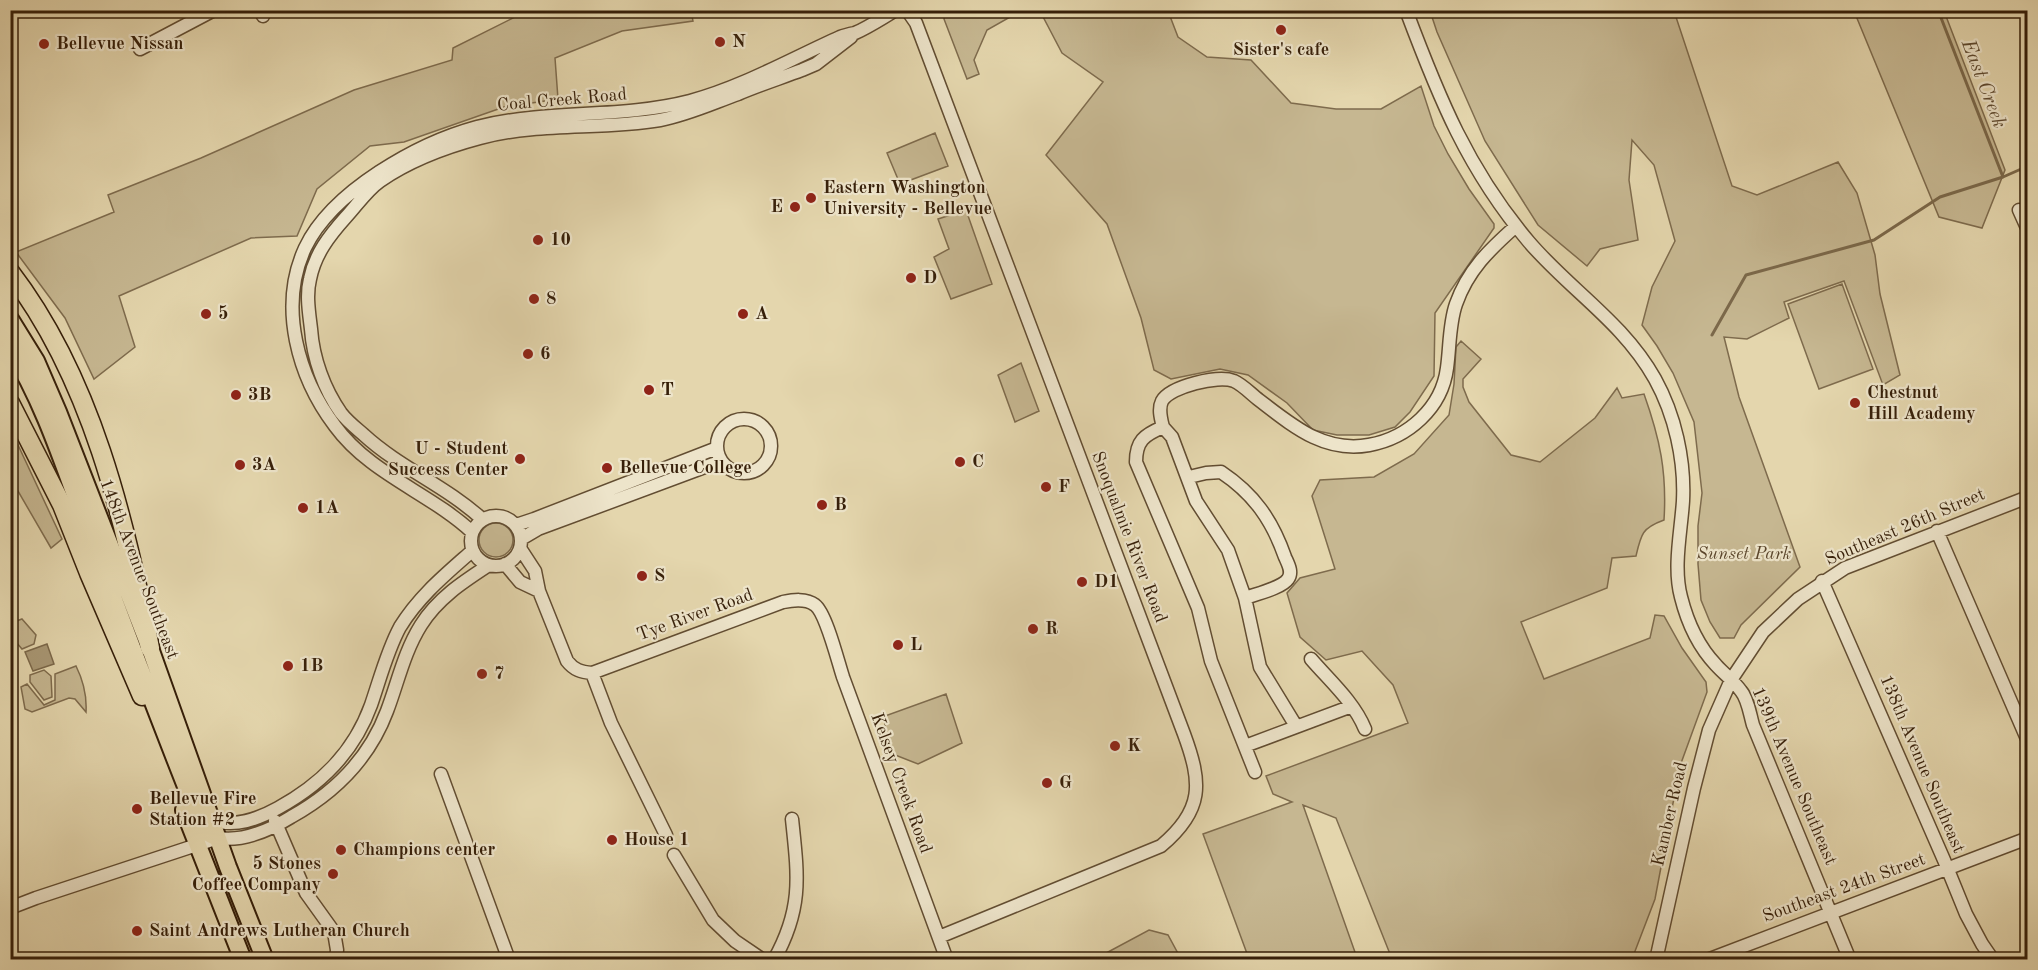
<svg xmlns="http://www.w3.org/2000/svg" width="2038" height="970" viewBox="0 0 2038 970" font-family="'Old Standard TT',serif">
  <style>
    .green { fill: #c6b791; stroke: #7e6b4d; stroke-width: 1.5 }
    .water { fill: #a99875; stroke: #7b684a; stroke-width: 1.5 }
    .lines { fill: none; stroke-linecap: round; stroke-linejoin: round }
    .stream { stroke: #7b684a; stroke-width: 3 }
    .minor-casing { stroke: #624d32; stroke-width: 15 }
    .major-casing { stroke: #361f09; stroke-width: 20 }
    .highway-casing { stroke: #361f09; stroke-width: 21 }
    .minor { stroke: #ede4ca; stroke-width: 12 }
    .major { stroke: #e4d6ad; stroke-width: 16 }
    .highway { stroke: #e4d6ad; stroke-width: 18 }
    .poi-dot { fill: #8f2418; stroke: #ede4ca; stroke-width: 2 }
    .labels { text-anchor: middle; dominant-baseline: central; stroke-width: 4.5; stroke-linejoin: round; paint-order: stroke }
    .poi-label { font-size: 18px; font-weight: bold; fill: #361f09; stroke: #ede4ca; text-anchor: start }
    .street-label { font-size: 18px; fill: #361f09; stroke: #ede4ca }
    .park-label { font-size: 18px; font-style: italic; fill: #5a452b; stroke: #ede4ca }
    .water-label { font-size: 20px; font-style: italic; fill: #5e492f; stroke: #ede4ca }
  </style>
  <rect width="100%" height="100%" fill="#e4d6ad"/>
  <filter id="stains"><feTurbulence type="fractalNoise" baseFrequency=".00333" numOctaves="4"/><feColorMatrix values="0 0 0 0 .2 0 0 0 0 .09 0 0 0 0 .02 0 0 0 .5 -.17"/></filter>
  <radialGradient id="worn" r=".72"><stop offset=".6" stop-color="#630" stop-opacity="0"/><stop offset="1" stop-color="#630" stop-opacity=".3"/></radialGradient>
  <path class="green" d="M946 10H1039V11L1010 17 987 30 974 60 979 74 967 79 944 19Z
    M527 11H691L693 21 622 31 555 58 558 99 504 107 404 142 370 146 317 189 297 236 251 238 119 296 135 347 94 379 65 318 16 252 114 212 108 195 201 158 354 90 452 60 453 48Z
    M1040 11H1168L1178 37 1207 57 1251 60 1291 103 1336 109H1381L1421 86 1434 126 1448 154 1469 189 1494 224V228L1435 313 1434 376 1410 412 1395 427 1369 435H1337L1313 430 1287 403 1248 375 1220 369 1171 379 1154 370 1141 318 1107 224 1046 155 1103 82 1062 53Z
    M1430 11H1674L1732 186 1757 195 1838 162 1857 193 1875 255 1880 294 1900 375 1883 385 1844 281 1784 302 1789 318 1747 339 1724 337 1739 397 1800 567 1741 625 1734 638H1720L1710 622 1701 600 1698 564V526L1702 493 1694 422 1673 373 1657 346 1642 325 1652 287 1675 241 1654 165 1632 140 1629 180 1638 240 1600 249 1587 266 1538 225 1485 141 1437 32Z
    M1854 11H1944L2005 170 1982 228 1939 217Z
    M935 133 948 166 900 184 887 153Z
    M966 210 992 284 951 299 934 257 949 249 938 219Z
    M1842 284 1873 369 1819 389 1788 304Z
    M1461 341 1481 359 1463 379V387L1469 402 1511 455 1540 462 1595 418 1617 388 1622 398 1644 394C1660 439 1667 472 1664 520 1642 528 1641 534 1636 556L1612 558 1607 588 1521 622 1544 679 1650 638 1655 615 1664 616 1682 648 1706 682 1707 692 1680 766 1655 899 1632 959H1392L1336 818 1303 805 1356 955 1343 959H1249L1203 834 1292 802 1273 794 1266 776 1408 723 1393 685 1362 651 1326 660 1300 637 1287 593 1300 578 1335 569 1312 496 1320 480 1374 477 1414 454 1449 415 1454 384 1456 347Z
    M1021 363 1039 411 1015 422 998 375Z
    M11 430 62 539 51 548 11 479Z
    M479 540a17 17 0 1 1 34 0a17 17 0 1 1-34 0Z
    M22 619 36 635 34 644 22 649 16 642 14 622Z
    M76 666C84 682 87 695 86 712L75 699 69 698 32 712 25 709 21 687 27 684 44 705 55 700V674Z
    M44 670 51 676 52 697 44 700 30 682V675Z
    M946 694 962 743 918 764 885 751V716Z
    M1149 930 1168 935 1181 959H1095Z"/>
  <path class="water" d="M47 644 54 664 33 671 25 652Z"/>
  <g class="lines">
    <path class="stream" d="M1938 10 2003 177 2028 166
      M1712 335 1746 275 1874 240 1940 197 2003 177"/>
    <defs>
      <path id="minor" d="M260 10 263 16
        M907 10 916 23 1184 734C1202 783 1204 810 1161 846L939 937
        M1406 10C1439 98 1468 170 1529 242 1570 290 1623 322 1655 379 1675 415 1685 460 1683 501 1681 532 1673 567 1681 597 1687 621 1698 646 1716 665 1724 674 1734 681 1741 691 1748 699 1750 715 1753 725L1850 960
        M140 49 214 10
        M2019 210 2028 230
        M717 446a27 27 0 1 1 54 0a27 27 0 1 1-54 0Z
        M1163 427C1161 419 1158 409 1162 401 1171 386 1218 375 1234 381 1243 385 1251 394 1259 400 1293 426 1324 453 1369 445 1408 438 1442 408 1447 368 1450 347 1449 324 1456 304 1468 270 1489 250 1516 226
        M1189 477 1206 473 1221 472C1254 494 1272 520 1285 557 1288 564 1293 572 1288 579 1282 588 1256 594 1245 598
        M471 541a25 25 0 1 1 50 0a25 25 0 1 1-50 0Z
        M482 519C446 486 400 468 364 435 356 428 347 421 341 413 324 389 313 358 311 329 309 312 306 295 310 279 315 254 329 236 346 217 357 205 367 190 380 181 409 161 446 147 480 138 539 122 601 130 660 120 687 115 713 103 738 94 759 85 781 78 802 70L816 64 851 37
        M516 525 534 519 717 448
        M1937 531 2028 741
        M472 532C430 493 370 474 335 426 298 377 278 307 305 248 332 191 418 143 477 127 547 109 620 119 690 101 742 87 791 59 840 37 845 35 850 34 855 33 869 27 882 18 896 10
        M521 539 538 529 713 464 724 465
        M520 548 535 571 539 591 567 661C574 670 581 672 592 673L783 602C793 600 806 598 815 605 826 613 838 662 843 677L947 960
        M505 564 520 582 539 591
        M1822 581 1944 860 1966 914 1982 944 1993 960
        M1311 659C1330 681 1354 702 1365 729
        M592 673 611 723 666 835
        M1245 746 1352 706
        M1255 772 1211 661 1198 608 1136 462C1136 441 1144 435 1163 427L1172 437 1196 501 1228 550 1245 598 1260 667 1296 726
        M441 774 509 960
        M213 820C235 828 258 819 278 808 322 784 354 752 371 705 380 679 387 651 400 627 419 596 446 574 472 551
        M275 821 306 893 334 932 337 950 336 960
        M674 855 713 920 735 941 763 960
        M10 908 36 898 218 838C244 842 270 830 291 817 336 792 369 759 387 711 398 682 404 652 421 625 438 598 463 582 489 565
        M774 960C803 908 798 876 792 819
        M1656 960 1694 788 1709 730 1731 680 1763 632 1798 599 1845 568 2028 497
        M1707 960 2028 838"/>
      <path id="major" d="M10 319 36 361 58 412 150 648 228 867 265 960
        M10 348C47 407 67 476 92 541 127 635 163 729 200 822L206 832 217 838
        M184 810 243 960"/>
      <path id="highway" d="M10 272C92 379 124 518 150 648
        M10 403 62 505 89 573 142 696"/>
    </defs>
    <use href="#minor" class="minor-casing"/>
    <use href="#major" class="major-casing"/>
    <use href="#highway" class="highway-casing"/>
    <use href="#minor" class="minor"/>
    <use href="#major" class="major"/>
    <use href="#highway" class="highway"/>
  </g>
  <g class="poi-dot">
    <circle cx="1281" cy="30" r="6"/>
    <circle cx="720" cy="42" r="6"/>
    <circle cx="44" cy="44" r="6"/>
    <circle cx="811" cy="198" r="6"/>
    <circle cx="795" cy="207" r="6"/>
    <circle cx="538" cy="240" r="6"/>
    <circle cx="911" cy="278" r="6"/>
    <circle cx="534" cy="299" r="6"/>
    <circle cx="206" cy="314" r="6"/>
    <circle cx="743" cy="314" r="6"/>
    <circle cx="528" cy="354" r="6"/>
    <circle cx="649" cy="390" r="6"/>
    <circle cx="236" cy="395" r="6"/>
    <circle cx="1855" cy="403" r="6"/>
    <circle cx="520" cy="459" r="6"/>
    <circle cx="960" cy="462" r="6"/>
    <circle cx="240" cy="465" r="6"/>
    <circle cx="607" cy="468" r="6"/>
    <circle cx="1046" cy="487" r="6"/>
    <circle cx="822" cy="505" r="6"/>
    <circle cx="303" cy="508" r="6"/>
    <circle cx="642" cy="576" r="6"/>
    <circle cx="1082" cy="582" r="6"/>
    <circle cx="1033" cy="629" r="6"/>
    <circle cx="898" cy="645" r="6"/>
    <circle cx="288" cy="666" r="6"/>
    <circle cx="482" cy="674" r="6"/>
    <circle cx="1115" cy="746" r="6"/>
    <circle cx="1047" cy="783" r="6"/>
    <circle cx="137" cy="809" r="6"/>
    <circle cx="612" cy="840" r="6"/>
    <circle cx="341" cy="850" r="6"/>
    <circle cx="333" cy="874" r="6"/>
    <circle cx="137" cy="931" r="6"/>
  </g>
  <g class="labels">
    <g class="poi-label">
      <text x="732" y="42">N</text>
      <text x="56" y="44">Bellevue Nissan</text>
      <text x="1281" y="50" text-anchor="middle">Sister's cafe</text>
      <text x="823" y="188">Eastern Washington<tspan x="823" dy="21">University - Bellevue</tspan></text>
      <text x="783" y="207" text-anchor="end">E</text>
      <text x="550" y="240">10</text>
      <text x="923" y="278">D</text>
      <text x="546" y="299">8</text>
      <text x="218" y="314">5</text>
      <text x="755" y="314">A</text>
      <text x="540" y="354">6</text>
      <text x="661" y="390">T</text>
      <text x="1867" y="393">Chestnut<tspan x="1867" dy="21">Hill Academy</tspan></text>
      <text x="248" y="395">3B</text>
      <text x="508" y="449" text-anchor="end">U - Student<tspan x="508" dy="21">Success Center</tspan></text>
      <text x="972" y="462">C</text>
      <text x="252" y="465">3A</text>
      <text x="619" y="468">Bellevue College</text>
      <text x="1058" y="487">F</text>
      <text x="834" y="505">B</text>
      <text x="315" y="508">1A</text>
      <text x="654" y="576">S</text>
      <text x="1094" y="582">D1</text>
      <text x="1045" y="629">R</text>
      <text x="910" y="645">L</text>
      <text x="300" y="666">1B</text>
      <text x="494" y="674">7</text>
      <text x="1127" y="746">K</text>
      <text x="1059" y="783">G</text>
      <text x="149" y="799">Bellevue Fire<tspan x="149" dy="21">Station #2</tspan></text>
      <text x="624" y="840">House 1</text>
      <text x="353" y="850">Champions center</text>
      <text x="321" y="864" text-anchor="end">5 Stones<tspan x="321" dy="21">Coffee Company</tspan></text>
      <text x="149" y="931">Saint Andrews Lutheran Church</text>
    </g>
    <g class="street-label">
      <text transform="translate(562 100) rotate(-5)">Coal Creek Road</text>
      <text transform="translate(1905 527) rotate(-23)">Southeast 26th Street</text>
      <text transform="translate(1129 537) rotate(69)">Snoqualmie River Road</text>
      <text transform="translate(139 569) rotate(69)">148th Avenue Southeast</text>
      <text transform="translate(695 615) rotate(-20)">Tye River Road</text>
      <text transform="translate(1922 764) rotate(67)">138th Avenue Southeast</text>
      <text transform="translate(1794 776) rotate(67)">139th Avenue Southeast</text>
      <text transform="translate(901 783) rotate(70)">Kelsey Creek Road</text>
      <text transform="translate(1670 814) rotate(-77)">Kamber Road</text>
      <text transform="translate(1844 888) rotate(-20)">Southeast 24th Street</text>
    </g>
    <g class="park-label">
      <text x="1744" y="554">Sunset Park</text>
    </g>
    <g class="water-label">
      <text transform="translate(1983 84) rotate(69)">East Creek</text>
    </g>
  </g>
  <rect width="2038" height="970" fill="none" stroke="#e4d6ad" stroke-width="36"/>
  <rect x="12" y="12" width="2014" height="946" fill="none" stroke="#361f09" stroke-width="3"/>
  <rect x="18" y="18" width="2002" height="934" fill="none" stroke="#361f09" stroke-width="1.5"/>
  <rect width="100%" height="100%" filter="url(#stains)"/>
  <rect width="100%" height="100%" fill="url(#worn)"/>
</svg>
